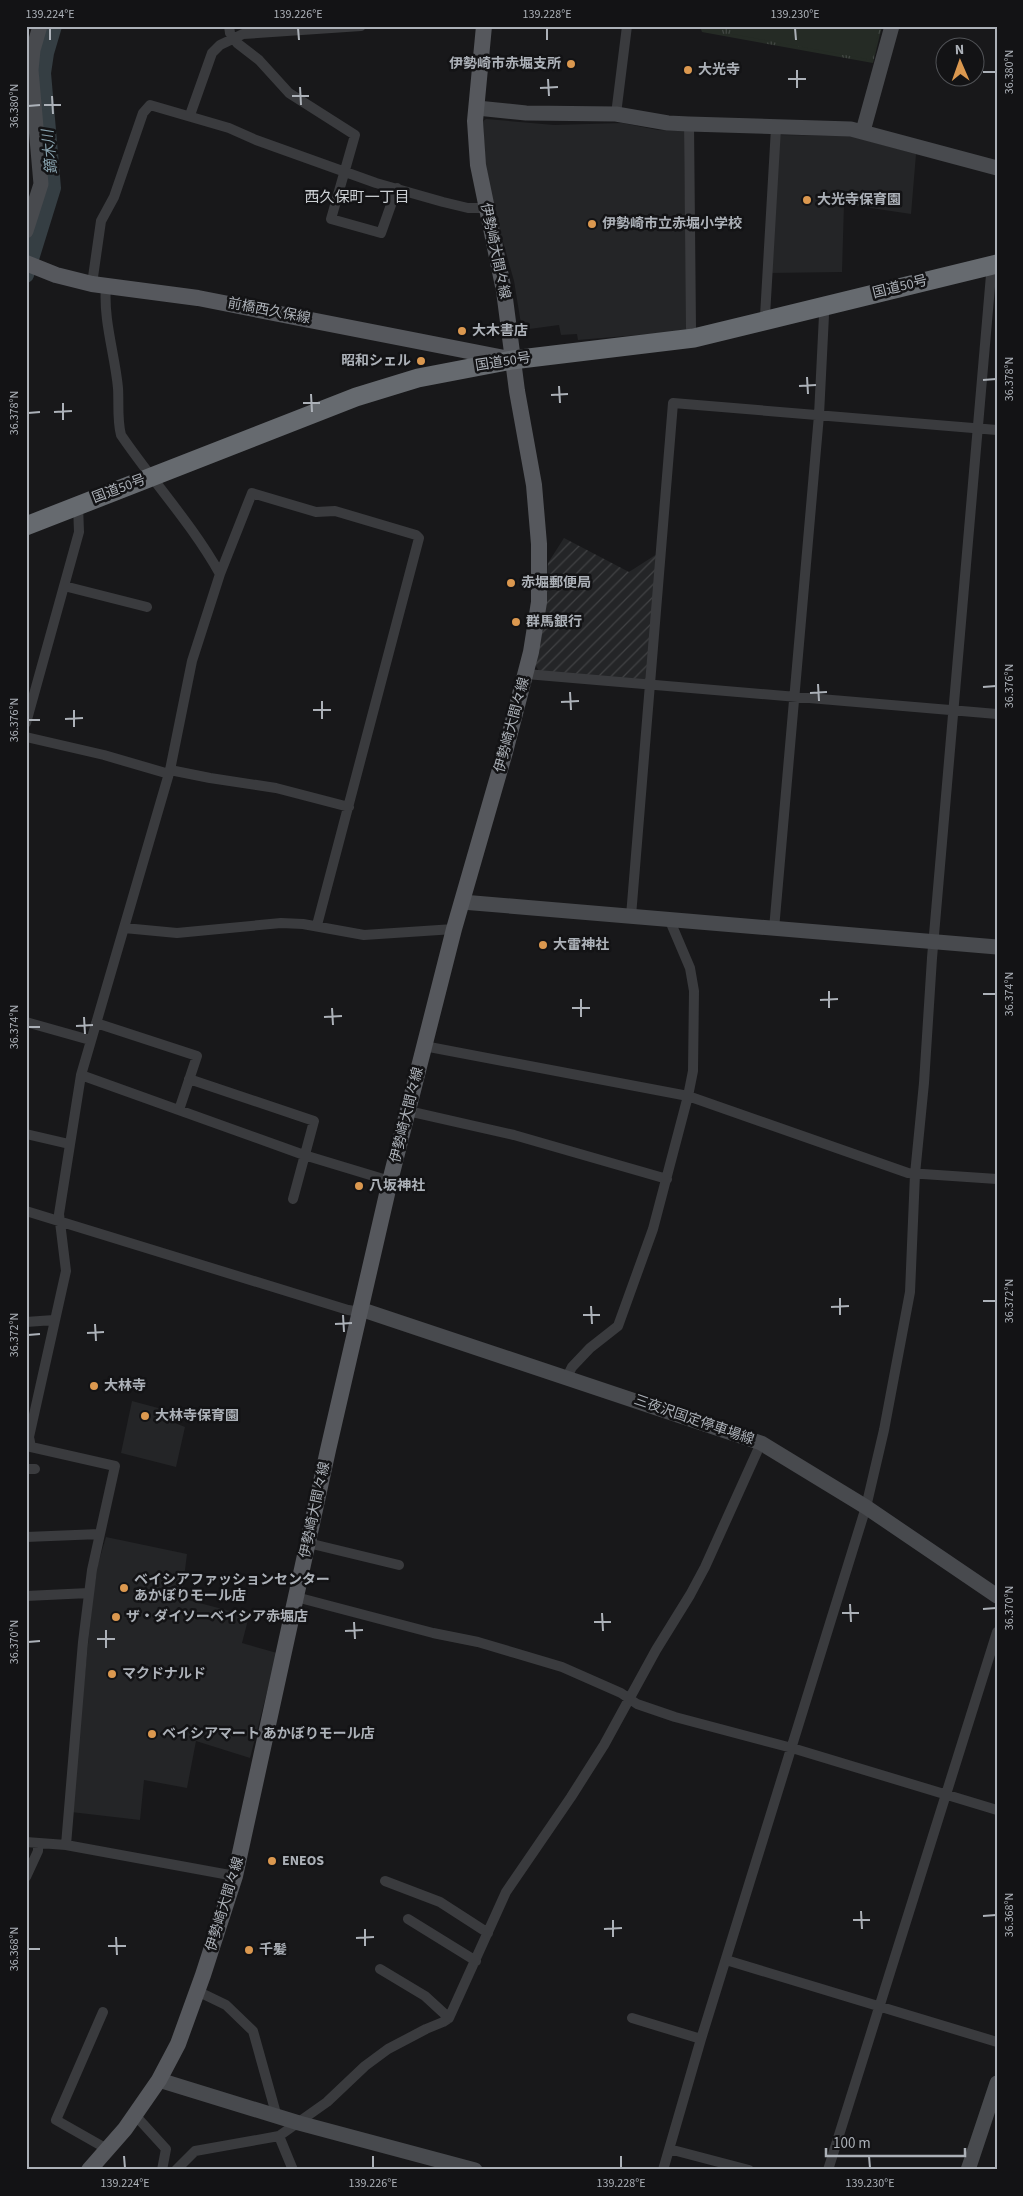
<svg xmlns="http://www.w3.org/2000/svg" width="1023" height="2196" viewBox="0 0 1023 2196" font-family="'Source Sans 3','Noto Sans JP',sans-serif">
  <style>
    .built { fill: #242527 }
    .industrial { fill: url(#industrial-furrows) }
    .park { fill: url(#park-tufts) }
    .pitch { fill: #252b25 }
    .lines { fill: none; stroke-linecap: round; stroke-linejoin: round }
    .river { stroke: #353e43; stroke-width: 16 }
    .street { stroke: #3a3b3e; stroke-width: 10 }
    .secondary { stroke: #484a4e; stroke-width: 15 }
    .primary { stroke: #56585d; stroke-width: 16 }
    .highway { stroke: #666a6f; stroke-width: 19 }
    .ticks { fill: none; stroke: #acb1b8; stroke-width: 2 }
    .poi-dot { fill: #db984f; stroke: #131315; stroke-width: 2 }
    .labels { text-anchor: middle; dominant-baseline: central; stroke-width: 5; stroke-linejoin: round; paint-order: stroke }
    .poi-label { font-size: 14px; font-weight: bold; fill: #acb1b8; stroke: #131315; text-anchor: start }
    .street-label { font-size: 14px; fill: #acb1b8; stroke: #131315 }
    .water-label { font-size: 15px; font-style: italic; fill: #88a2ae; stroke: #131315 }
    .neighbourhood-label { font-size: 15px; fill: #ccd0d4; stroke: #131315 }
    .neatline { fill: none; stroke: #acb1b8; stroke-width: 2 }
    .ticks-label { font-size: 12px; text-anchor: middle; fill: #acb1b8 }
  </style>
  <defs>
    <pattern id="industrial-furrows" width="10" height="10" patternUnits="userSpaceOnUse" patternTransform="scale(1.25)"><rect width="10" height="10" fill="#242527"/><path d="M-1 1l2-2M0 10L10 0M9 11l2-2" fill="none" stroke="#414244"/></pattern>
    <pattern id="park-tufts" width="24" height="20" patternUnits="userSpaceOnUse" patternTransform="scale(1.25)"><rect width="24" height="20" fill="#252b25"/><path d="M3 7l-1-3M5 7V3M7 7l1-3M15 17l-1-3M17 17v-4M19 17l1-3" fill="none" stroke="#424743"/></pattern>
  </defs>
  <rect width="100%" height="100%" fill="#18181a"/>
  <path class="built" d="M486 119 554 125 622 123 658 130 684 131 687 331 578 340 577 334 561 335 559 325 522 330 514 281 494 210 485 161 483 121Z
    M778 135 851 136 916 154 911 214 844 204 842 272 770 273Z
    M132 1401 173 1412 175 1423 185 1427 176 1467 121 1453Z
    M106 1537 187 1554 182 1594 188 1600 249 1616 242 1643 277 1653 250 1758 196 1741 187 1788 144 1780 140 1820 71 1812 93 1595 98 1564Z"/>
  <path class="industrial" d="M564 538 629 572 657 554 648 678 644 680 539 671 534 663 545 601 548 563Z"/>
  <path class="park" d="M700 26H882L873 63 702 32Z"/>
  <path class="pitch" d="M729 26H880L872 60 732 34Z"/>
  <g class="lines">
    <path class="river" d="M26 275 53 188 43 73 46 53 54 26"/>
    <path class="street" d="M229 26 230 33 237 43 259 60 289 93 355 135 331 219 381 233 397 188
      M616 114 627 26
      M190 115 212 53 220 45 243 34 361 26
      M689 124 691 328
      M92 284 101 221 114 197 143 113 150 105 229 128 256 140 376 183 443 202 468 208H486
      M106 286C103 320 115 355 118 388 119 403 117 420 121 435 153 482 192 524 220 574
      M765 316 776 128
      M64 586 147 607
      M526 674 997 714
      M26 723 79 532 78 505
      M26 737 104 755 169 774
      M170 770 210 778 276 788 349 807
      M631 916 673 403 997 430
      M124 928 177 933 281 923 303 924 364 935 454 929
      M774 929 819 415 824 315 823 307
      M26 1022 90 1040
      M96 1023 197 1056 179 1110
      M424 1046 688 1096 908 1173 997 1179
      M81 1075 304 1155 390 1181
      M189 1079 314 1121 293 1199
      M408 1111 514 1135 667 1179
      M26 1134 69 1144
      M26 1211 348 1310 355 1311 360 1309
      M26 1322 54 1320
      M567 1377 572 1367 590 1348 618 1326 653 1229 688 1096 693 1071 694 991 690 968 670 921
      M26 1469H35
      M26 1537 100 1534
      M308 1543 399 1565
      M26 1596 89 1593
      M296 1597 433 1633 478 1642 515 1653 562 1667 621 1693 637 1704 675 1717 792 1748 997 1810
      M26 1842 66 1845 235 1876
      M66 1845 83 1642 92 1570 115 1466 31 1447 29 1437 66 1271 59 1214 81 1075 170 770 192 661 220 574 252 493 316 512 335 511 416 535 419 538 317 925
      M26 1877 38 1851V1844
      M385 1881 440 1902 488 1933
      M408 1919 476 1961
      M726 1960 997 2042
      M380 1969 425 1996 449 2018
      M197 1991 226 2005 253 2031 277 2117
      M103 2012 56 2120 107 2149
      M632 2018 701 2039
      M135 2115 166 2149 162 2170
      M279 2136 293 2170
      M669 2149 749 2170
      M176 2170 195 2151 279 2136 327 2102 365 2066 388 2049 426 2029 443 2022 449 2018 506 1892 571 1797 604 1745 656 1650 690 1595 705 1567 761 1443
      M663 2170 701 2039 866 1507 884 1430 910 1292 915 1174 924 1083 932 958 991 275 987 265
      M828 2170 997 1632"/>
    <path class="secondary" d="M477 108 526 113 616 114 668 123 689 124 851 129 997 168
      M863 131 892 26
      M26 231 41 184 31 70 33 50 40 26
      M462 902 997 947
      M360 1309 761 1443 866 1507 997 1596
      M159 2080 299 2123 475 2170
      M968 2170 997 2083"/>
    <path class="primary" d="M26 263 56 275 92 284 198 298 509 359
      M89 2170 125 2129 159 2080 178 2044 203 1975 235 1876 328 1450 390 1181 454 929 505 752 531 652 539 602V544L534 485 517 391 504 291 478 165 475 121 484 26"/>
    <path class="highway" d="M26 526 356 397 418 378 512 360 694 338 997 264"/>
  </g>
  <path class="ticks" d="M50 28V40M298 28 299 40M547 28V40M795 28 796 40M797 70V88M983 72H996M548 79 549 96M788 79H806M300 87 301 105M540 88 558 87M52 96 53 114M292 96H309M44 105H61M28 106 40 105M807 377 808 394M983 380 996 379M559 386 560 403M799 386 816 385M311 394 312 412M551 395 568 394M63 403V420M303 403H320M54 412 72 411M28 413 40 412M818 684 819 701M983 687 996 686M570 692 571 710M810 693 827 692M322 701V719M561 702 579 701M74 710V727M313 710H331M65 719 83 718M28 720H40M829 991V1008M983 994H996M581 999V1017M820 1000 838 999M332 1008 333 1025M572 1008H590M84 1017 85 1034M324 1017 342 1016M76 1026 93 1025M28 1027H40M840 1298V1315M983 1301H996M591 1306 592 1324M831 1307 849 1306M343 1315 344 1332M583 1315H600M95 1324 96 1341M335 1324 352 1323M87 1333 104 1332M28 1335 40 1334M850 1604 851 1622M983 1609 996 1608M602 1613 603 1631M842 1613H859M354 1622 355 1639M594 1622H611M106 1630V1648M345 1631 363 1630M97 1639H115M28 1642 40 1641M861 1911 862 1929M983 1916 996 1915M613 1920V1937M853 1920H870M365 1929V1946M604 1929 622 1928M116 1937 117 1955M356 1938 374 1937M108 1946H126M28 1949H40M124 2156 125 2168M373 2156V2168M621 2156V2168M869 2156 870 2168"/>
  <g class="poi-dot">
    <circle cx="571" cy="64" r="5"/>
    <circle cx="688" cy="70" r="5"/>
    <circle cx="807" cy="200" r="5"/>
    <circle cx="592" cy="224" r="5"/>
    <circle cx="462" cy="331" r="5"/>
    <circle cx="421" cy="361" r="5"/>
    <circle cx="511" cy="583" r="5"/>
    <circle cx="516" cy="622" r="5"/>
    <circle cx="543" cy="945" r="5"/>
    <circle cx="359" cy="1186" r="5"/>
    <circle cx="94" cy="1386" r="5"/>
    <circle cx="145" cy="1416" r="5"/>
    <circle cx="124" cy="1588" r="5"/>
    <circle cx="116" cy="1617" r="5"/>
    <circle cx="112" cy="1674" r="5"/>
    <circle cx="152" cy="1734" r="5"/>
    <circle cx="272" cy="1861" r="5"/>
    <circle cx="249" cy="1950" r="5"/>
  </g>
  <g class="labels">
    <g class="poi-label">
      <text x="561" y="64" text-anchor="end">伊勢崎市赤堀支所</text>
      <text x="698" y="70">大光寺</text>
      <text x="817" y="200">大光寺保育園</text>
      <text x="602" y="224">伊勢崎市立赤堀小学校</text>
      <text x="472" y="331">大木書店</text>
      <text x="411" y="361" text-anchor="end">昭和シェル</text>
      <text x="521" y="583">赤堀郵便局</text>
      <text x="526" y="622">群馬銀行</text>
      <text x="553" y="945">大雷神社</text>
      <text x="369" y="1186">八坂神社</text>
      <text x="104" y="1386">大林寺</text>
      <text x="155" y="1416">大林寺保育園</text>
      <text x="134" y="1580">ベイシアファッションセンター<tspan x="134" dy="16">あかぼりモール店</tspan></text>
      <text x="126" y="1617">ザ・ダイソーベイシア赤堀店</text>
      <text x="122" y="1674">マクドナルド</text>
      <text x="162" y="1734">ベイシアマート あかぼりモール店</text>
      <text x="282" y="1861">ENEOS</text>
      <text x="259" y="1950">千髪</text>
    </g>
    <g class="street-label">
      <text transform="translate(495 251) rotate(78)">伊勢崎大間々線</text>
      <text transform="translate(900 287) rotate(-14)">国道50号</text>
      <text transform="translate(269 311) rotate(11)">前橋西久保線</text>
      <text transform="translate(503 362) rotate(-9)">国道50号</text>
      <text transform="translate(119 489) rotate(-21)">国道50号</text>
      <text transform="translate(512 725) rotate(-75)">伊勢崎大間々線</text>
      <text transform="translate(407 1115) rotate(-76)">伊勢崎大間々線</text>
      <text transform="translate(694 1420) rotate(19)">三夜沢国定停車場線</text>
      <text transform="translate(315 1510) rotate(-78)">伊勢崎大間々線</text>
      <text transform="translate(225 1904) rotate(-73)">伊勢崎大間々線</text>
    </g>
    <g class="water-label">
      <text transform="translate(50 152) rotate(-95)">鏑木川</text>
    </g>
    <g class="neighbourhood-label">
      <text x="357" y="197">西久保町一丁目</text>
    </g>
  </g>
  <rect width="1023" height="2196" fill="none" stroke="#131315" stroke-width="55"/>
  <g transform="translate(960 62) rotate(358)"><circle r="24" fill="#131315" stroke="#505256"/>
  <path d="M0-4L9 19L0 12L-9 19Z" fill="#db984f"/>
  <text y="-8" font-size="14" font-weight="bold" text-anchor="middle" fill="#acb1b8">N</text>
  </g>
  <path d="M826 2148v8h139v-8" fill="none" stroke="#acb1b8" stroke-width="2.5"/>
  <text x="833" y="2148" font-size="15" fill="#acb1b8" stroke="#131315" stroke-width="4" paint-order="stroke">100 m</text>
  <rect x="28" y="28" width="968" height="2140" class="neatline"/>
  <g class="ticks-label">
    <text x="50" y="18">139.224°E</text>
    <text x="298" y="18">139.226°E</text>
    <text x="547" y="18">139.228°E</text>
    <text x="795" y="18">139.230°E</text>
    <text transform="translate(1009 72) rotate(-90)" y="4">36.380°N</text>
    <text transform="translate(14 106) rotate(-90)" y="4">36.380°N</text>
    <text transform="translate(1009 379) rotate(-90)" y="4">36.378°N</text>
    <text transform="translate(14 413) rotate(-90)" y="4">36.378°N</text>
    <text transform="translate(1009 686) rotate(-90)" y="4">36.376°N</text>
    <text transform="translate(14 720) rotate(-90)" y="4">36.376°N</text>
    <text transform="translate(1009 994) rotate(-90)" y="4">36.374°N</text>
    <text transform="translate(14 1027) rotate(-90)" y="4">36.374°N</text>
    <text transform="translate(1009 1301) rotate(-90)" y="4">36.372°N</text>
    <text transform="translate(14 1335) rotate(-90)" y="4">36.372°N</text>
    <text transform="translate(1009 1608) rotate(-90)" y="4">36.370°N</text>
    <text transform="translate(14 1642) rotate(-90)" y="4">36.370°N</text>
    <text transform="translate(1009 1915) rotate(-90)" y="4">36.368°N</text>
    <text transform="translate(14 1949) rotate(-90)" y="4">36.368°N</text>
    <text x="125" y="2187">139.224°E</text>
    <text x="373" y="2187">139.226°E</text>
    <text x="621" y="2187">139.228°E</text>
    <text x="870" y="2187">139.230°E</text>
  </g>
</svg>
